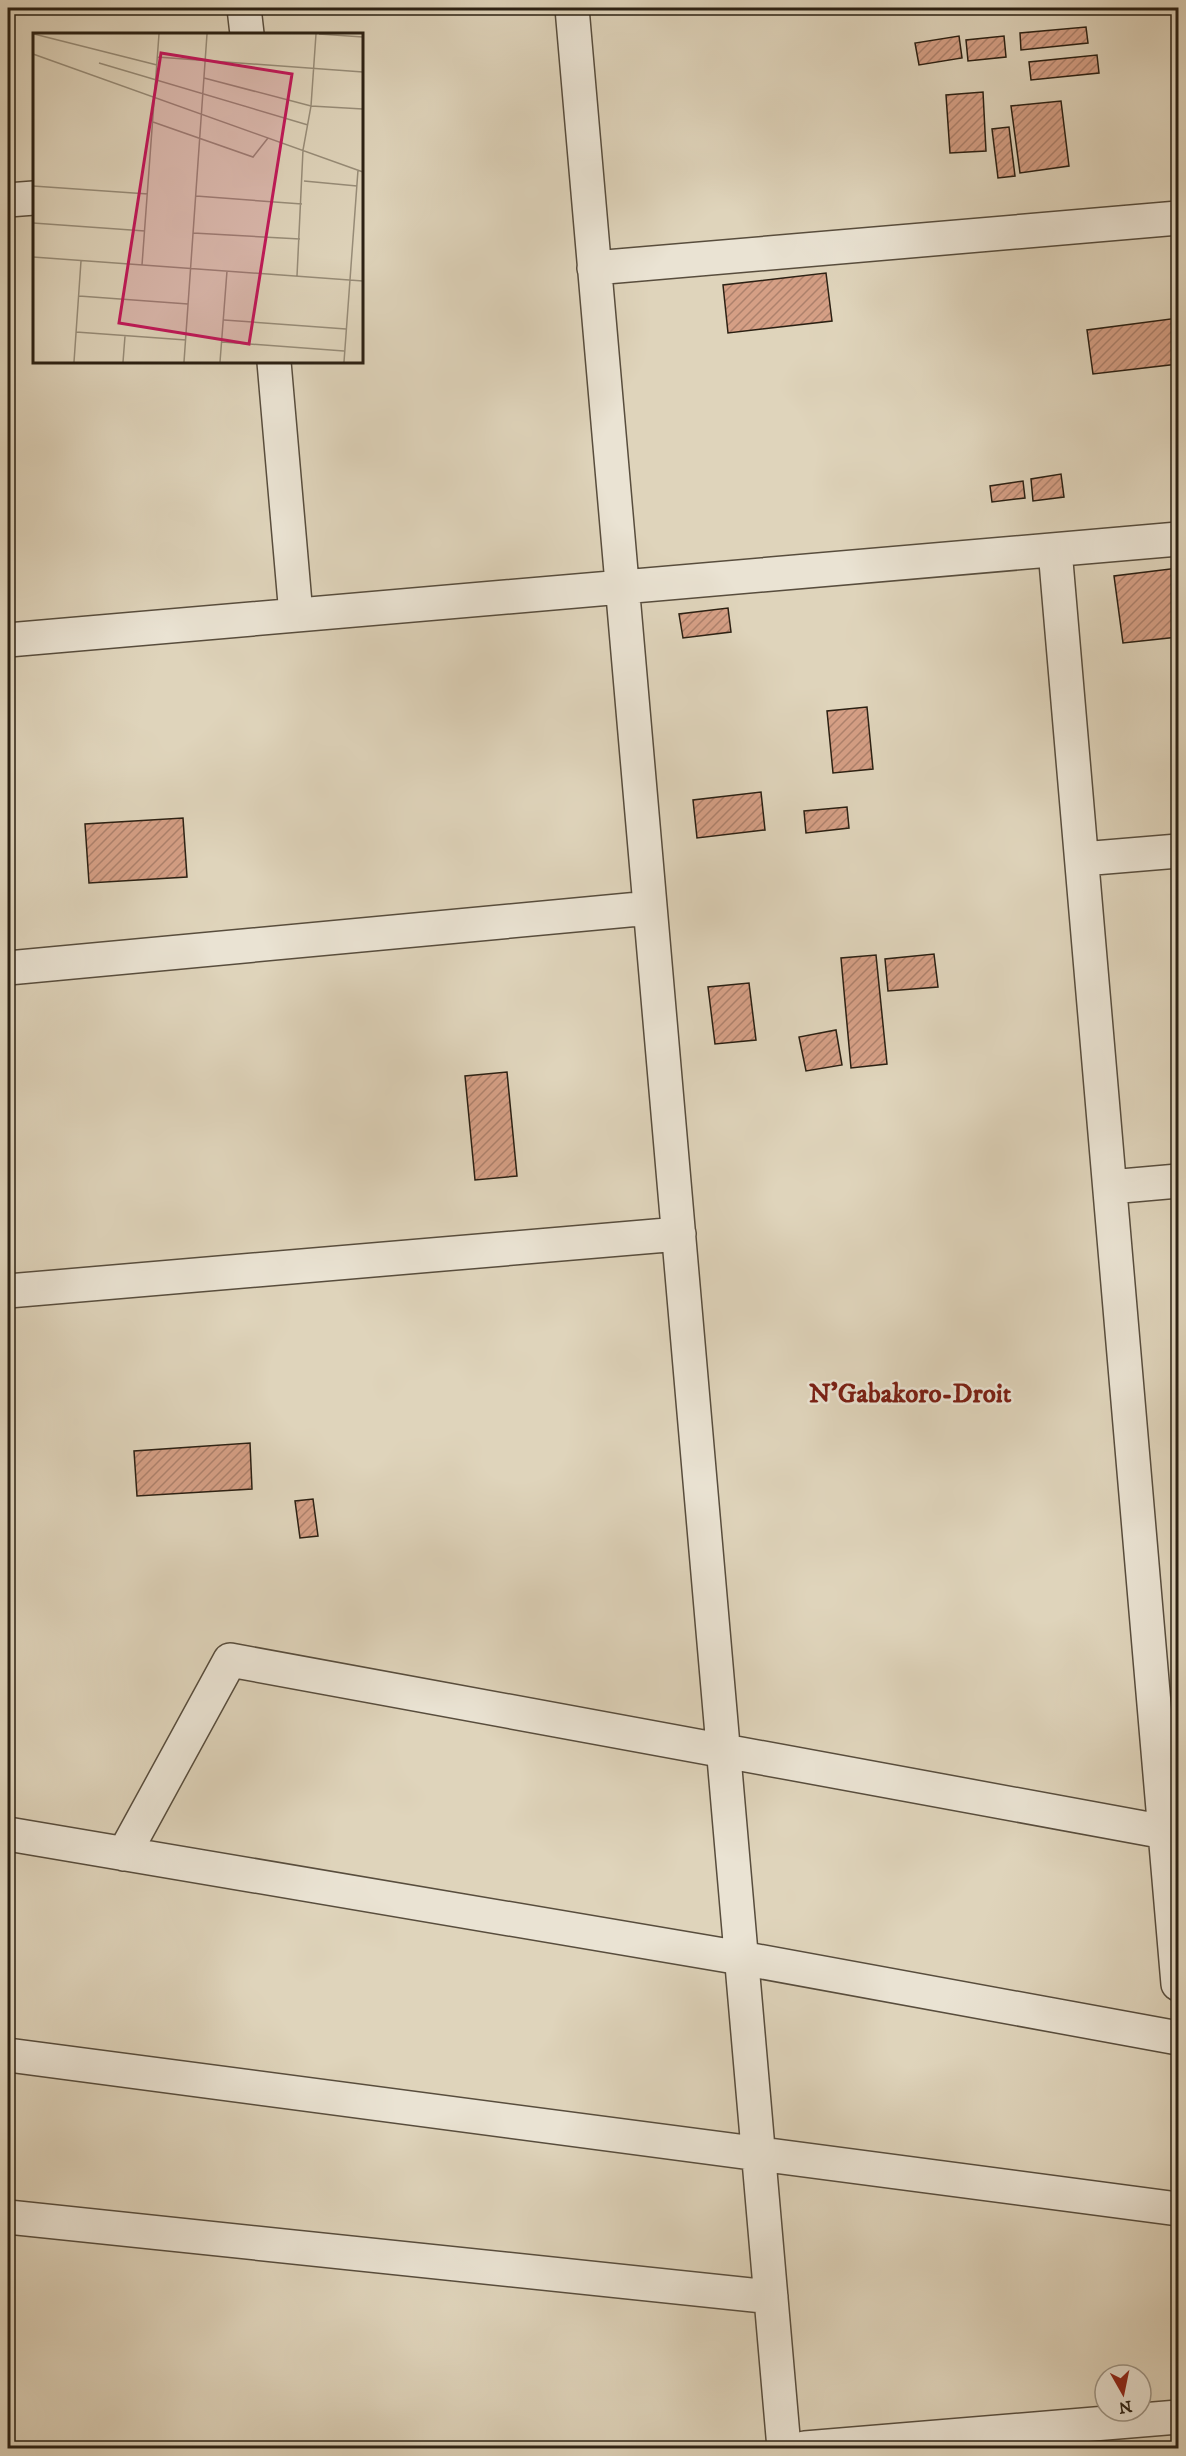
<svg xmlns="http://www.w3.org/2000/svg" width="1186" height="2456" viewBox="0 0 1186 2456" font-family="'IM FELL DW Pica',serif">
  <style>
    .building { fill: url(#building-hatch); stroke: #2b2013; stroke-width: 1.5 }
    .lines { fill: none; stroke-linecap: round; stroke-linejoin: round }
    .minor-casing { stroke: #584d3d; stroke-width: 36 }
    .minor { stroke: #eae3d3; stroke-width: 33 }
    .labels { text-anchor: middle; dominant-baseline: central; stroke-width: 5; stroke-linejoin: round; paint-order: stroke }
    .district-label { font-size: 27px; font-weight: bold; fill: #7a1f14; stroke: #eae3d3 }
    .inset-road { fill: none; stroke: #978c78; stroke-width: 1.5 }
    .view { fill: #c2185b; fill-opacity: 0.15; stroke: #c2185b; stroke-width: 3 }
    .inset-edge { fill: none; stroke: #2b2013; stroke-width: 3 }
  </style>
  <defs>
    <pattern id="building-hatch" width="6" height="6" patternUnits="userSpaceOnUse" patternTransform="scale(1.5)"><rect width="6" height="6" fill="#d59f85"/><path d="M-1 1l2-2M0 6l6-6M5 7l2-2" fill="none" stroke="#ad816c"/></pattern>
  </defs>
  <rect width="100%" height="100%" fill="#dfd4bb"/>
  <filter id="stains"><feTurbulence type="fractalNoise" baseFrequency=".00333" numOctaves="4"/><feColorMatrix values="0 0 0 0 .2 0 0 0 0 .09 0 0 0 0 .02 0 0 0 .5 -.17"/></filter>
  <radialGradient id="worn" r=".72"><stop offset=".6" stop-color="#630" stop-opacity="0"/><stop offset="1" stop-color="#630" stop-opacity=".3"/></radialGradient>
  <path class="building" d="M1086 27 1088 43 1021 50 1020 33Z
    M959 36 962 58 919 65 915 43Z
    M1004 36 1006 57 968 61 966 40Z
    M1097 55 1099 73 1031 80 1029 62Z
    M983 92 986 151 950 153 946 95Z
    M1061 101 1069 166 1020 173 1011 106Z
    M1009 127 1015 176 998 178 992 129Z
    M826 273 832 321 728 333 723 285Z
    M1178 318V364L1093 374 1087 330Z
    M1061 474 1064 497 1033 501 1031 479Z
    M1023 481 1025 498 992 502 990 486Z
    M1178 568V637L1123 643 1114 576Z
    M728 608 731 632 683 638 679 614Z
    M867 707 873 769 833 773 827 711Z
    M761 792 765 830 697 838 693 800Z
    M847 807 849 828 806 833 804 811Z
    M183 818 187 877 89 883 85 824Z
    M934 954 938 987 888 991 885 959Z
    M876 955 887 1064 851 1068 841 958Z
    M749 983 756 1040 715 1044 708 987Z
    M836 1030 842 1065 806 1071 799 1037Z
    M507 1072 517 1176 475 1180 465 1076Z
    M250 1443 252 1489 137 1496 134 1451Z
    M313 1499 318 1536 300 1538 295 1501Z"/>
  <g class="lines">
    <defs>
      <path id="minor" d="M244 8 247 34
        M572 8 784 2448
        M8 200 34 198
        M594 268 1178 218
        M274 362 296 615
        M1055 550 1178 1984
        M8 640 1178 539
        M1082 859 1178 851
        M8 968 650 908
        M1110 1187 1178 1181
        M8 1291 679 1234
        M8 1834 741 1958 1178 2038
        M124 1854 230 1660 1165 1832
        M8 2055 1178 2209
        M8 2217 771 2297
        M805 2448 1178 2417"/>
    </defs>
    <use href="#minor" class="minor-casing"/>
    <use href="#minor" class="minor"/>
  </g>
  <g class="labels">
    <g class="district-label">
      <text x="910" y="1394">N'Gabakoro-Droit</text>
    </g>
  </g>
  <g transform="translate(33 33)">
    <rect width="330" height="330" fill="#dfd4bb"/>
    <path class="inset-road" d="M1 1 124 32M286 1 330 4M0 21 330 139M124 24 330 39M66 30 275 92M171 45 278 73 330 76M120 89 220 124 235 105M271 148 324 153M0 153 115 161M163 163 269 171M0 190 112 198M160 200 267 206M0 224 330 248M109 232 126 1M264 243 270 117 278 73 283 1M46 263 155 271M191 287 313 296M43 299 153 307M189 309 311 318M41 329 48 228M90 329 92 303M151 329 174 1M187 329 194 238M311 329 325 137"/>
    <path class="view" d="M128 20 259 41 216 311 86 290Z"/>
    <rect width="330" height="330" class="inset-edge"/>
  </g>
  <rect width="1186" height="2456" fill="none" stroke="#dfd4bb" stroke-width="30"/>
  <rect x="9" y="9" width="1168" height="2438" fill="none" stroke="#2b2013" stroke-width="3"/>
  <rect x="15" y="15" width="1156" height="2426" fill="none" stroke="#2b2013" stroke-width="1.5"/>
  <g transform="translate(1123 2393) rotate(171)"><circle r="28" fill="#eae3d3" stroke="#9e9586" stroke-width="1.5"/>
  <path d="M0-4.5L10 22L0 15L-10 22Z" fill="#8f2418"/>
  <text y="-9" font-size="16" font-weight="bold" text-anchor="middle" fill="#2b2013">N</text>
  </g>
  <rect width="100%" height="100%" filter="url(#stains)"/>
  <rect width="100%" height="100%" fill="url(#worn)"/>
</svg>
